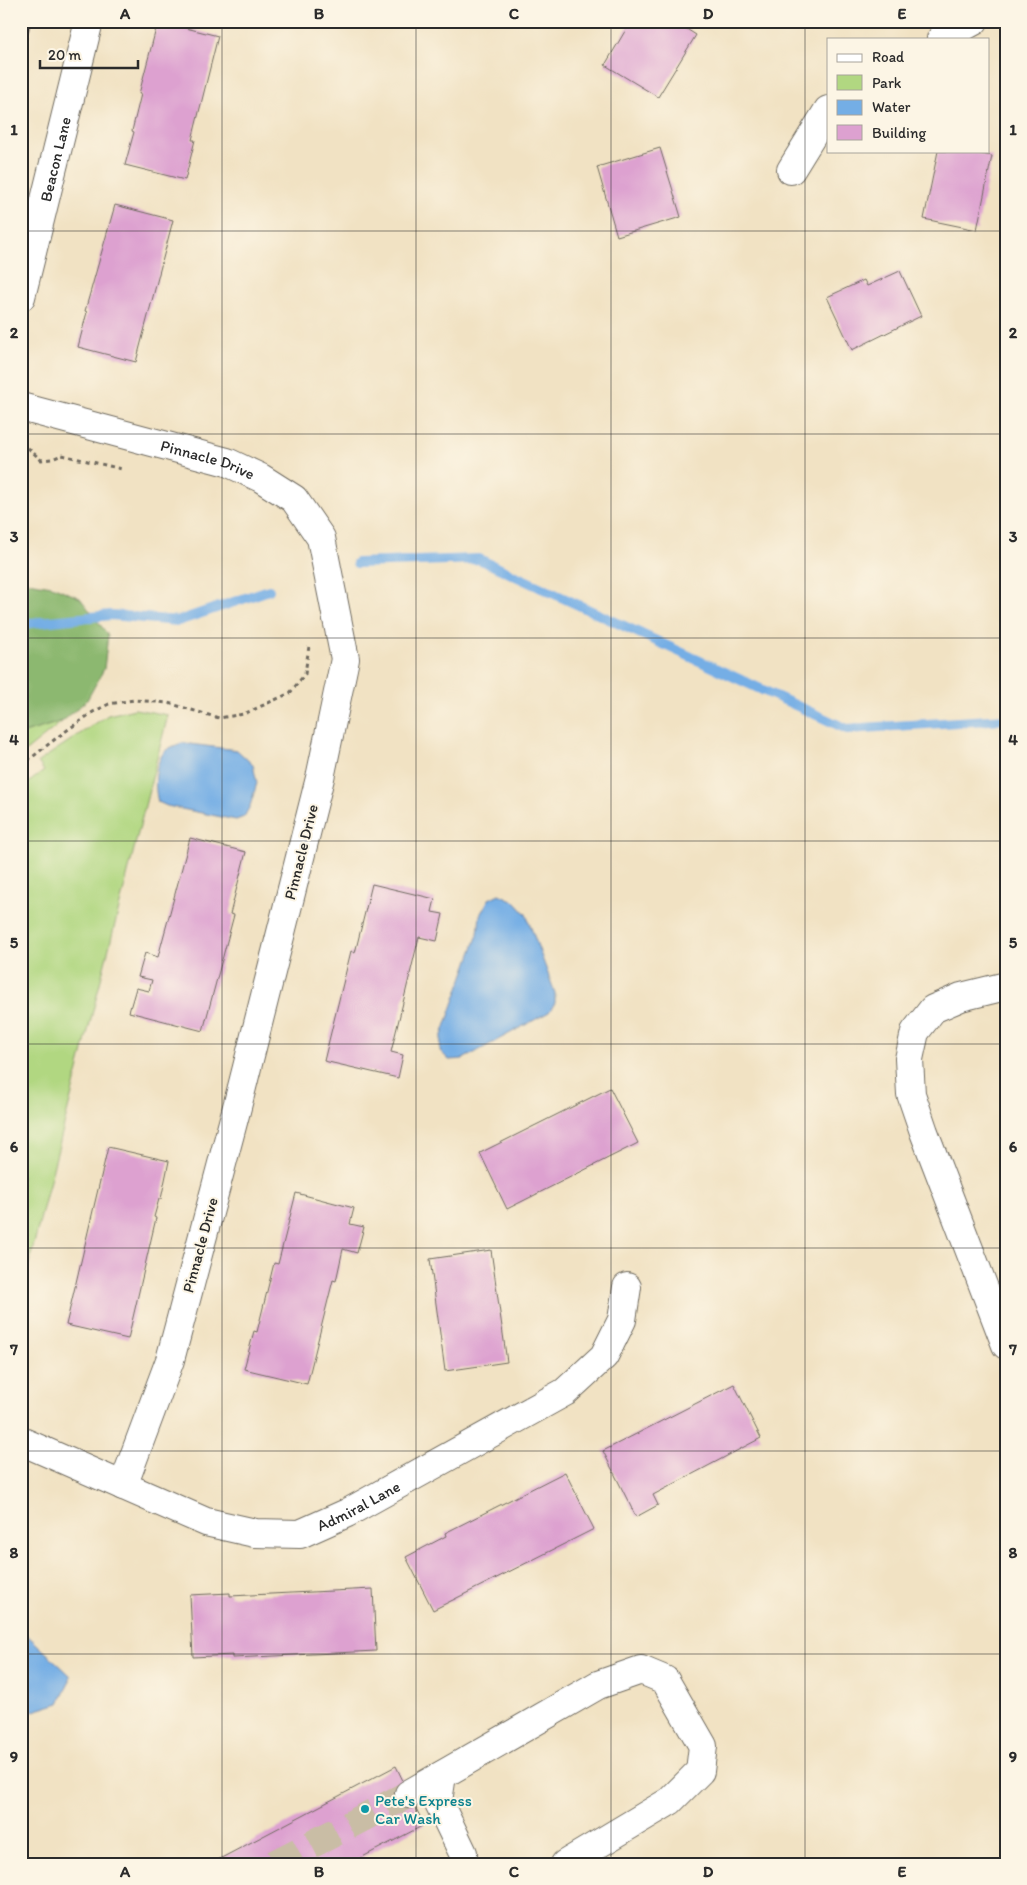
<svg xmlns="http://www.w3.org/2000/svg" width="1027" height="1885" viewBox="0 0 1027 1885" font-family="Itim,sans-serif">
  <style>
    .green { fill: #b1d781; stroke: #6e8156 }
    .forest { fill: #8cb86f; stroke: #5c724d }
    .water { fill: #74aee5; stroke: #506c88 }
    .lines { fill: none; stroke-linecap: round; stroke-linejoin: round }
    .stream { stroke: #74aee5; stroke-width: 10 }
    .building { fill: #dda1d0 }
    .minor-tunnel { stroke: #c9bda5; stroke-width: 28; stroke-dasharray: 28 14; stroke-linecap: butt }
    .minor-casing { stroke: #706b60; stroke-width: 30 }
    .path { stroke: #706b60; stroke-width: 3; stroke-dasharray: 4 4; stroke-linecap: butt }
    .minor { stroke: #fff; stroke-width: 28 }
    .grid { fill: none; stroke: #2b2b2b; stroke-width: 1; stroke-opacity: 0.55 }
    .culture-dot { fill: #0f9aa8; stroke: #fcf5e5; stroke-width: 2 }
    .labels { text-anchor: middle; dominant-baseline: central; stroke-width: 4; stroke-linejoin: round; paint-order: stroke }
    .street-label { font-size: 16px; fill: #2b2b2b; stroke: #fcf5e5 }
    .culture-label { font-size: 16px; fill: #0d838f; stroke: #fcf5e5; text-anchor: start }
    .neatline { fill: none; stroke: #2b2b2b; stroke-width: 2 }
    .grid-label { font-size: 16px; text-anchor: middle; font-weight: bold; fill: #2b2b2b }
  </style>
  <rect width="100%" height="100%" fill="#fcf5e5"/>
  <filter id="ink" filterUnits="userSpaceOnUse"><feTurbulence type="fractalNoise" baseFrequency=".02" numOctaves="2"/><feDisplacementMap in="SourceGraphic" scale="10" xChannelSelector="R" yChannelSelector="G"/><feConvolveMatrix kernelMatrix="1 2 1 2 8 2 1 2 1" color-interpolation-filters="sRGB"/></filter>
  <filter id="wash" filterUnits="userSpaceOnUse"><feTurbulence type="fractalNoise" baseFrequency=".0096" numOctaves="4" result="noise"/><feDisplacementMap in="SourceGraphic" scale="20" xChannelSelector="R" yChannelSelector="G"/><feGaussianBlur stdDeviation="1.12" result="paint"/><feColorMatrix in="noise" values="0 0 0 0 0 0 0 0 0 0 0 0 0 0 0 0 0 1.4 0 .05"/><feComposite in="paint" operator="in"/></filter>
  <g filter="url(#wash)">
    <rect width="100%" height="100%" fill="#f1e2c3"/>
    <path class="green" d="M135 709 168 715 21 1295V788L44 771 38 762 108 715Z
      M63 721 21 755V734Z"/>
    <path class="forest" d="M21 581 52 586 80 598 108 635 104 669 87 700 63 721 21 734Z"/>
    <path class="water" d="M182 743 237 750 253 765 257 783 250 806 244 817 236 820 167 806 158 802C154 786 154 766 164 752 168 748 176 745 182 743Z
      M499 894 514 901 526 914 555 993V1003L549 1012 463 1059 449 1060 440 1051 441 1038 478 934 480 915 489 899Z
      M21 1632 27 1635 70 1675V1681L59 1703 21 1715Z"/>
    <g class="lines">
      <path class="stream" d="M357 563 479 559 847 729 1006 719
        M21 624 111 615 178 621 269 590"/>
    </g>
    <g id="blocks">
      <path class="building" d="M21 21H31L22 58H21Z
        M158 21 218 36 192 140H195L185 180 125 165 134 132 132 131 141 94H139Z
        M631 21H674L696 35 658 97 605 65Z
        M742 21H765L747 30Z
        M660 148 681 217 617 236 597 167Z
        M938 151H966L992 156 977 230 924 219Z
        M115 205 173 220 136 362 78 347 87 312 85 311Z
        M900 271 921 316 852 350 827 297 864 280 867 286Z
        M190 838 246 852 230 914 234 915 203 1031 129 1012 136 988 149 991 152 980 138 977 145 953 158 957Z
        M372 884 435 899 432 912 443 914 437 941 419 937 391 1052 403 1055 398 1078 324 1061 351 951 355 953Z
        M610 1088 638 1143 507 1209 480 1153Z
        M108 1147 169 1161 161 1199H159L154 1217 156 1218 128 1339 66 1325Z
        M296 1193 354 1208 350 1224 364 1227 357 1253 343 1249 336 1281 333 1280 307 1384 244 1369 254 1331 257 1332 274 1263 278 1264Z
        M491 1250 507 1362 445 1371 430 1259Z
        M734 1384 761 1438 653 1495 658 1505 636 1517 603 1451Z
        M565 1472 594 1529 433 1610 406 1557 446 1536 445 1533Z
        M373 1589 376 1651 232 1658V1655L193 1657 190 1595 230 1593V1596Z
        M396 1766 424 1825 349 1864H210Z"/>
    </g>
  </g>
  <g filter="url(#ink)">
    <use href="#blocks" fill-opacity="0" stroke="#706b60" stroke-width="1"/>
    <g class="lines">
      <path class="minor-tunnel" d="M274 1864 409 1794"/>
      <defs>
        <g id="minor">
          <path d="M941 39 974 21"/>
          <path d="M791 170 828 110"/>
          <path id="s1" d="M21 297 89 21"/>
          <path id="s2" d="M21 407 227 462 261 478 294 499 321 538 345 659 320 778 237 1107 170 1360 123 1486"/>
          <path d="M1006 986 961 997 933 1009 915 1032 909 1059 911 1094 924 1132 1006 1345"/>
          <path id="s3" d="M21 1441 206 1522 255 1533 300 1534 347 1513 565 1392 604 1356 622 1320 627 1287"/>
          <path d="M442 1775 438 1801 463 1853"/>
          <path d="M409 1794 598 1685 641 1670 665 1680 703 1746 700 1771 670 1801 565 1864"/>
        </g>
      </defs>
      <use href="#minor" class="minor-casing"/>
      <path class="path" d="M21 444 26 446 41 460 52 459 62 455 122 469
        M21 766 59 736 93 712 109 704 134 700 168 703 219 718 244 714 290 693 305 674 309 646"/>
      <use href="#minor" class="minor"/>
    </g>
  </g>
  <path class="grid" d="M222 21V1864M416 21V1864M611 21V1864M805 21V1864M21 231H1006M21 434H1006M21 638H1006M21 841H1006M21 1044H1006M21 1248H1006M21 1451H1006M21 1654H1006"/>
  <circle class="culture-dot" cx="365" cy="1809" r="5"/>
  <g class="labels">
    <g class="street-label">
      <text stroke="none"><textPath href="#s1" startOffset="142">Beacon Lane</textPath></text>
      <text stroke="none"><textPath href="#s2" startOffset="194">Pinnacle Drive</textPath></text>
      <text transform="translate(301 852) rotate(-76)">Pinnacle Drive</text>
      <text transform="translate(200 1245) rotate(-75)">Pinnacle Drive</text>
      <text stroke="none"><textPath href="#s3" startOffset="362">Admiral Lane</textPath></text>
    </g>
    <g class="culture-label">
      <text x="375" y="1800">Pete's Express<tspan x="375" dy="18">Car Wash</tspan></text>
    </g>
  </g>
  <rect width="1027" height="1885" fill="none" stroke="#fcf5e5" stroke-width="55"/>
  <rect x="827" y="38" width="162" height="115" fill="#fcf5e5" stroke="#a8a49b"/>
  <rect x="837" y="54" width="25" height="8" fill="#ffffff" stroke="#a8a49b"/>
  <text x="872" y="62" font-size="15" fill="#2b2b2b">Road</text>
  <rect x="837" y="75" width="25" height="15" fill="#b1d781" stroke="#a8a49b"/>
  <text x="872" y="88" font-size="15" fill="#2b2b2b">Park</text>
  <rect x="837" y="100" width="25" height="15" fill="#74aee5" stroke="#a8a49b"/>
  <text x="872" y="112" font-size="15" fill="#2b2b2b">Water</text>
  <rect x="837" y="125" width="25" height="15" fill="#dda1d0" stroke="#a8a49b"/>
  <text x="872" y="138" font-size="15" fill="#2b2b2b">Building</text>
  <path d="M40 60v8h98v-8" fill="none" stroke="#2b2b2b" stroke-width="2.5"/>
  <text x="48" y="60" font-size="15" fill="#2b2b2b" stroke="#fcf5e5" stroke-width="4" paint-order="stroke">20 m</text>
  <rect x="28" y="28" width="972" height="1830" class="neatline"/>
  <g class="grid-label">
    <text x="125" y="19">A</text>
    <text x="319" y="19">B</text>
    <text x="514" y="19">C</text>
    <text x="708" y="19">D</text>
    <text x="902" y="19">E</text>
    <text x="14" y="135">1</text>
    <text x="1013" y="135">1</text>
    <text x="14" y="338">2</text>
    <text x="1013" y="338">2</text>
    <text x="14" y="542">3</text>
    <text x="1013" y="542">3</text>
    <text x="14" y="745">4</text>
    <text x="1013" y="745">4</text>
    <text x="14" y="948">5</text>
    <text x="1013" y="948">5</text>
    <text x="14" y="1152">6</text>
    <text x="1013" y="1152">6</text>
    <text x="14" y="1355">7</text>
    <text x="1013" y="1355">7</text>
    <text x="14" y="1558">8</text>
    <text x="1013" y="1558">8</text>
    <text x="14" y="1762">9</text>
    <text x="1013" y="1762">9</text>
    <text x="125" y="1877">A</text>
    <text x="319" y="1877">B</text>
    <text x="514" y="1877">C</text>
    <text x="708" y="1877">D</text>
    <text x="902" y="1877">E</text>
  </g>
</svg>
